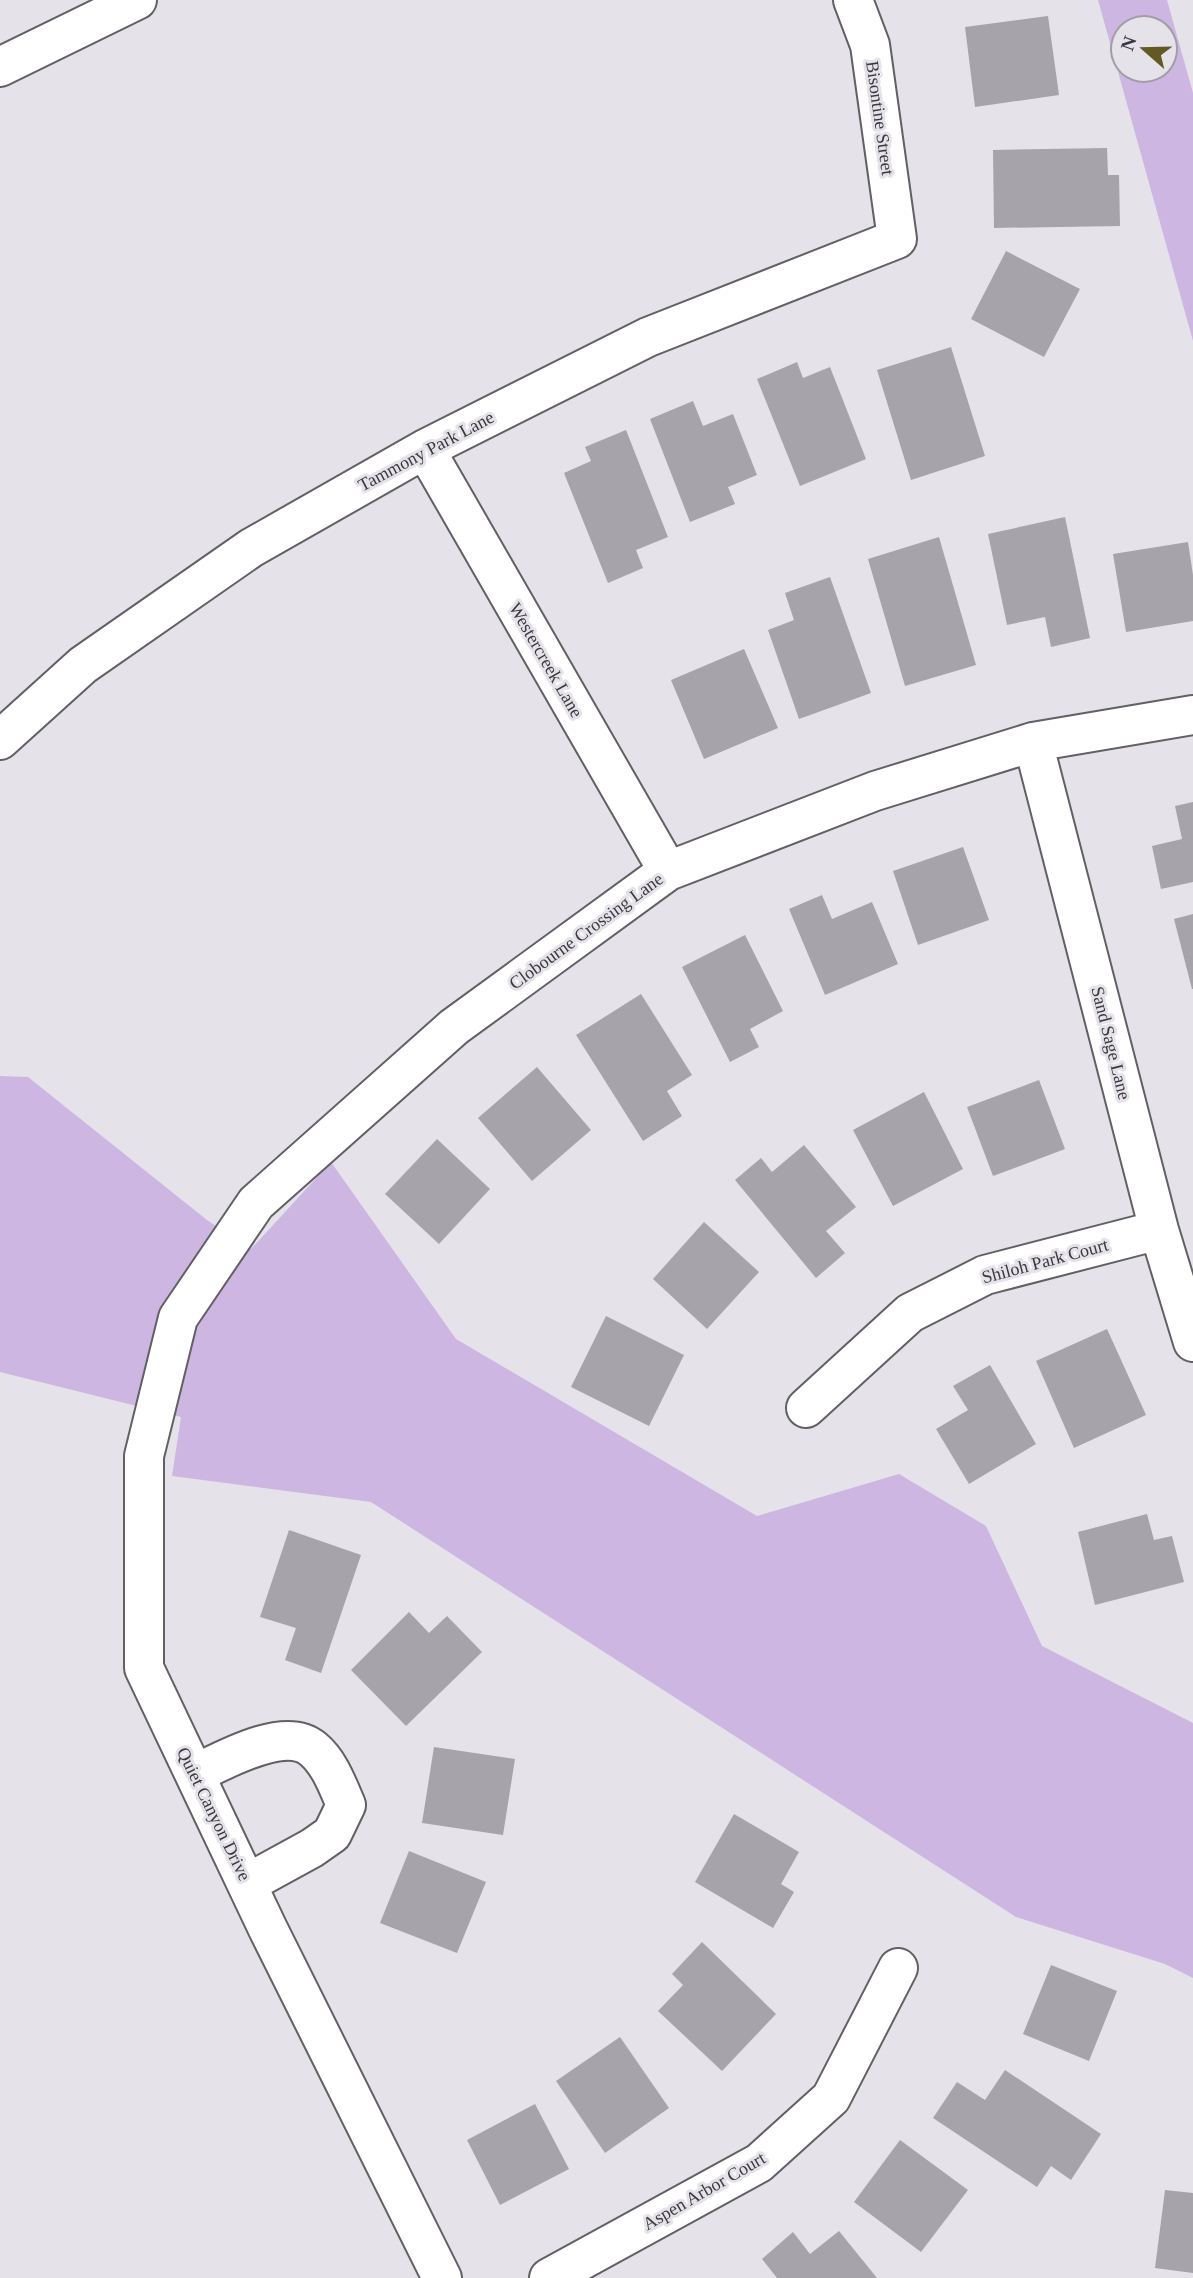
<svg xmlns="http://www.w3.org/2000/svg" width="1193" height="2278" viewBox="0 0 1193 2278" font-family="Georgia,serif">
  <style>
    .green { fill: #ceb6e3; fill-rule: evenodd }
    .building { fill: #a6a3aa }
    .lines { fill: none; stroke-linecap: round; stroke-linejoin: round }
    .street-casing { stroke: #625f65; stroke-width: 42 }
    .street { stroke: #fff; stroke-width: 38 }
    .labels { text-anchor: middle; dominant-baseline: central; stroke-width: 6; stroke-linejoin: round; paint-order: stroke }
    .street-label { font-size: 18px; fill: #3a393c; stroke: #e6e2ea }
  </style>
  <rect width="100%" height="100%" fill="#e6e2ea"/>
  <path class="green" d="M1098 0H1167L1193 93V341ZM1165 28V70H1123V28Z
    M0 1076 28 1077 207 1220 251 1249 331 1162 456 1339 757 1516 899 1474 986 1526 1042 1646 1193 1723V1978L1165 1964 1016 1917 371 1502 172 1476 181 1417 0 1372Z"/>
  <path class="building" d="M1048 16 1059 95 975 107 965 27Z
    M1107 148 1108 175H1119L1120 226 994 228 993 150Z
    M1006 251 1080 289 1044 357 971 319Z
    M951 347 985 456 911 480 877 370Z
    M797 362 803 378 830 367 866 459 800 486 757 379Z
    M693 401 703 426 733 414 757 475 728 487 735 504 690 522 650 419Z
    M626 430 668 537 636 550 643 568 608 583 564 473 591 461 585 447Z
    M1065 517 1090 638 1051 647 1045 617 1007 625 988 534Z
    M939 537 976 665 905 686 868 559Z
    M1188 542 1193 575V621L1126 632 1113 554Z
    M830 577 871 693 799 719 768 630 794 620 785 593Z
    M744 649 778 728 704 759 671 680Z
    M1193 802V882L1161 889 1152 846 1182 839 1175 806Z
    M963 847 989 920 918 945 893 871Z
    M822 895 832 919 872 902 898 964 825 995 789 909Z
    M1193 914V989H1192L1174 919Z
    M745 935 783 1011 750 1029 759 1047 730 1062 682 967Z
    M641 994 692 1075 667 1091 682 1116 643 1141 576 1035Z
    M537 1067 591 1130 532 1181 478 1118Z
    M1039 1080 1065 1149 993 1176 967 1107Z
    M924 1092 963 1169 893 1206 853 1130Z
    M437 1139 490 1189 439 1244 385 1194Z
    M804 1145 856 1207 826 1231 845 1253 816 1278 735 1180 761 1158 772 1172Z
    M704 1222 759 1272 707 1329 653 1279Z
    M606 1316 684 1355 649 1426 571 1387Z
    M1107 1329 1146 1415 1074 1448 1036 1361Z
    M990 1365 1036 1444 969 1484 936 1429 968 1410 953 1386Z
    M1147 1514 1154 1540 1172 1536 1184 1582 1095 1605 1078 1532Z
    M289 1530 361 1555 321 1673 285 1660 296 1628 260 1617Z
    M409 1612 429 1633 447 1616 482 1652 406 1726 351 1670Z
    M434 1747 515 1759 503 1835 422 1823Z
    M734 1814 799 1852 781 1884 794 1892 773 1928 695 1882Z
    M409 1851 486 1882 457 1953 380 1923Z
    M702 1942 776 2014 722 2071 658 2011 683 1985 672 1974Z
    M1051 1965 1117 1991 1089 2061 1023 2034Z
    M620 2037 669 2108 605 2153 556 2081Z
    M1005 2070 1101 2134 1071 2180 1051 2166 1037 2187 933 2118 957 2082 985 2100Z
    M535 2104 569 2169 500 2205 467 2140Z
    M900 2140 968 2190 921 2252 854 2202Z
    M1165 2190 1193 2193V2273L1155 2268Z
    M839 2231 877 2278H777L762 2259 793 2232 810 2254Z"/>
  <g class="lines">
    <defs>
      <path id="street" d="M0 67 137 0
        M425 449 668 871
        M0 740 83 665 251 548 425 449 648 337 897 239 870 45 853 0
        M1033 742 1159 1230 1193 1342
        M806 1408 910 1313 985 1275 1159 1230
        M195 1774C222 1761 285 1725 313 1749 330 1763 338 1787 346 1805L332 1834 312 1848 248 1883
        M442 2278 268 1929 144 1668V1456L178 1318 256 1203 454 1027 668 871 875 791 1033 742 1193 715
        M549 2278 759 2163 831 2098 898 1968"/>
    </defs>
    <use href="#street" class="street-casing"/>
    <use href="#street" class="street"/>
  </g>
  <g class="labels">
    <g class="street-label">
      <text transform="translate(880 118) rotate(82)">Bisontine Street</text>
      <text transform="translate(426 451) rotate(-28)">Tammony Park Lane</text>
      <text transform="translate(546 660) rotate(60)">Westercreek Lane</text>
      <text transform="translate(586 931) rotate(-36)">Clobourne Crossing Lane</text>
      <text transform="translate(1111 1043) rotate(76)">Sand Sage Lane</text>
      <text transform="translate(1045 1261) rotate(-15)">Shiloh Park Court</text>
      <text transform="translate(214 1814) rotate(64)">Quiet Canyon Drive</text>
      <text transform="translate(704 2191) rotate(-30)">Aspen Arbor Court</text>
    </g>
  </g>
  <g transform="translate(1144 49) rotate(290)"><circle r="33" fill="#e6e2ea" stroke="#a19ea4" stroke-width="2"/>
  <path d="M0-5L12 26L0 18L-12 26Z" fill="#625925"/>
  <text y="-10" font-size="19" font-weight="bold" text-anchor="middle" fill="#3a393c">N</text>
  </g>
</svg>
